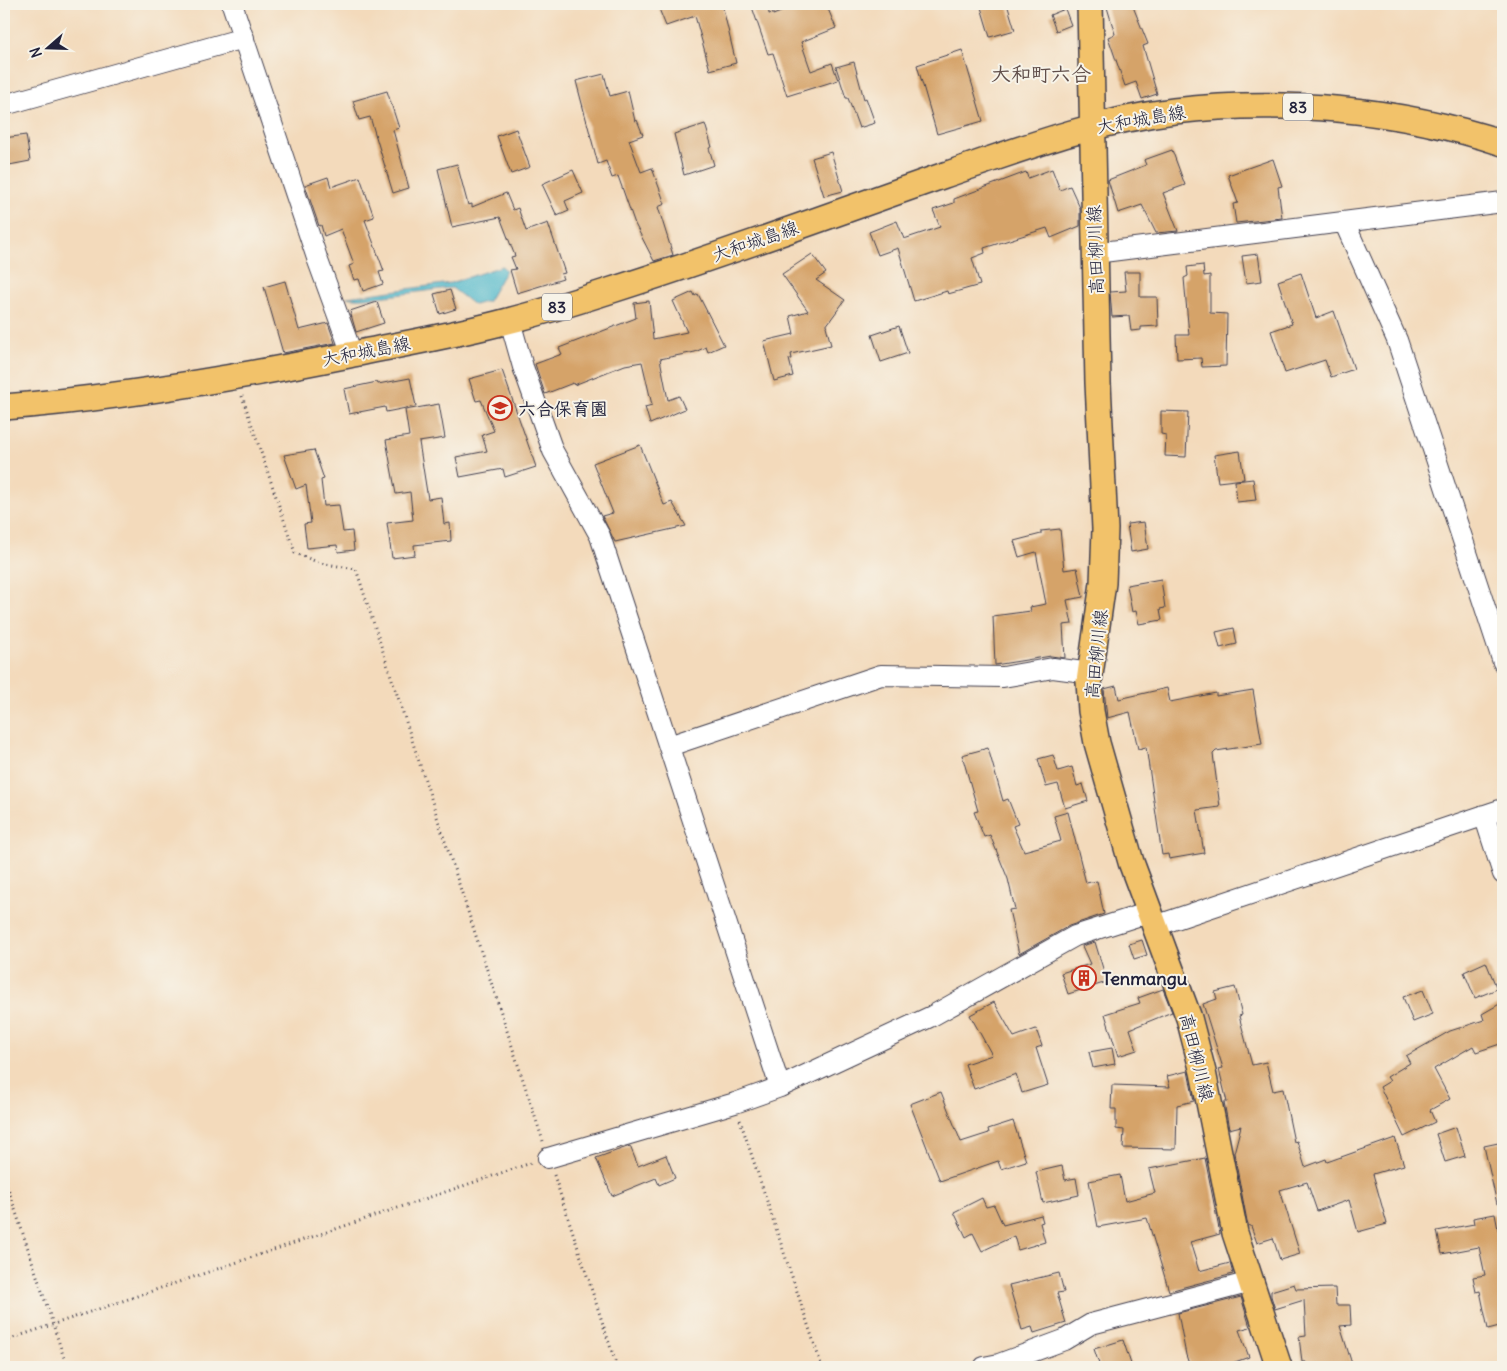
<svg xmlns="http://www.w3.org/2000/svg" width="1507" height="1371" viewBox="0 0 1507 1371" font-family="Delius,'Klee One',sans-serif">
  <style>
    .water { fill: #4db7cb; stroke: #386c83 }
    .building { fill: #d5a369 }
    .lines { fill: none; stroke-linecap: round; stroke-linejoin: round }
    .minor-casing { stroke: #413e4e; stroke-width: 22 }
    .major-casing { stroke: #413e4e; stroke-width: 28 }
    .path { stroke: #413e4e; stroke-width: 3; stroke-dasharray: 1 4; stroke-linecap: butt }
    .minor { stroke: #fff; stroke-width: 20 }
    .major { stroke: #f2c26a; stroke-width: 25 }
    .labels { text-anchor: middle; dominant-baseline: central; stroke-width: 4; stroke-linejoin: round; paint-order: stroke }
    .shield { fill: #f7f3e8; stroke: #62616f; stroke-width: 1 }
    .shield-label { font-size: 16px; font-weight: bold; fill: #22223b }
    .street-label { font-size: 18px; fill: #22223b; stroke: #f7f3e8 }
    .poi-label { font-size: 18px; font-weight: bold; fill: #22223b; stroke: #f7f3e8; text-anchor: start }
    .quarter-label { font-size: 20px; font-weight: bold; fill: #614f4b; stroke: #f7f3e8 }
  </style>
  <rect width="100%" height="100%" fill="#f7f3e8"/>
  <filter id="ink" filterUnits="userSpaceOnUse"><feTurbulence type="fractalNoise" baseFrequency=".02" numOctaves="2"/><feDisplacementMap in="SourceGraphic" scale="10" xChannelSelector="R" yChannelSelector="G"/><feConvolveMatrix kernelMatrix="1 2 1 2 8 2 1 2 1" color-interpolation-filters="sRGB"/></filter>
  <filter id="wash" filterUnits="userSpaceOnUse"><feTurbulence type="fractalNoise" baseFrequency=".0096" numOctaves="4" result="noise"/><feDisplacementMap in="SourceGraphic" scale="20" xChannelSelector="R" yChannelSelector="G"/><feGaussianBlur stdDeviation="1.12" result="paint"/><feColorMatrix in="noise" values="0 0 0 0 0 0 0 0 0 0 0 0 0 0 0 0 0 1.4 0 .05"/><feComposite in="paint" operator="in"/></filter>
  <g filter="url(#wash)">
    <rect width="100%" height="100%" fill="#f3dabb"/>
    <path class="water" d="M502 266 506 270 488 301 474 305 452 288C432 289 360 302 347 297L451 283Z"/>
    <g id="blocks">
      <path class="building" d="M657 4H722L736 63 710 70 695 16 666 26Z
        M751 4H768L769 14 773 13V15L801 4H826L836 28 801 42 811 71 832 63 838 80 787 96 773 53 768 54Z
        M980 4H1007L1015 30 990 37Z
        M1106 4H1132L1148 44 1143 46 1157 94 1142 99 1136 82 1125 86 1108 37 1115 34Z
        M1065 9 1071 25 1056 31 1050 15Z
        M962 50 983 121 937 134 917 65Z
        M854 62 864 99 866 98 875 123 859 128 848 98H846L836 67Z
        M604 74 610 96 628 91 635 121 637 120 643 135 629 140 641 172 652 168 665 204 658 207 673 255 654 261 635 224 618 176 612 178 606 161 598 164 576 81Z
        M387 91 399 128 393 130 409 188 393 193 370 117 359 120 353 101Z
        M705 124 712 147 709 148 714 165 684 175 674 134Z
        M516 129 530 167 511 174 497 136Z
        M26 135 30 161 4 166V138Z
        M1172 150 1185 185 1163 193 1178 231 1156 233 1142 205 1118 213 1108 180 1146 165 1144 160Z
        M831 152 843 191 824 196 812 158Z
        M1273 159 1282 186 1278 187 1282 218 1236 223 1233 204 1238 203 1228 175Z
        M457 164 468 205 472 204V207L506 193 513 210 518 208 526 231 548 223 565 273 561 274 563 279 517 293 510 270 516 269 511 257 515 256 500 217 452 227 438 169Z
        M1052 169 1060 190 1070 186 1080 208V226L1051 238 1047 228 984 248 985 253 972 258 980 285 948 294 947 291 914 301 898 248 878 255 869 232 897 221 904 239 940 227 933 210 954 203V199L1026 172 1028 178Z
        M573 170 583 193 565 201 569 211 557 216 542 184Z
        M328 177 331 187 360 177 374 217 365 220 384 271 379 272 383 284 363 291 359 279 354 280 349 266 354 264 341 229 324 236 321 225 319 226 305 185Z
        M812 254 826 273 816 280 845 300 826 326 831 345 791 354 792 359H789L793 376 774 381 764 341 794 334 790 316 808 311 782 274Z
        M1258 254 1262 281 1246 283 1242 256Z
        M1203 265 1204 276 1210 275V313L1227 314 1226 366 1202 367 1201 358 1177 359 1176 335H1189L1184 278 1188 276 1187 267Z
        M1124 272H1140V297H1157L1158 326 1141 327V330L1131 331 1129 316 1112 317 1110 292 1126 291Z
        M1301 273 1316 318 1334 311 1354 369 1331 377 1325 360 1285 373 1271 331 1292 324 1278 281Z
        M285 281 299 330 328 323 335 343 283 353 264 287Z
        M450 290 456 309 440 314 434 294Z
        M693 292 695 296 698 294 724 345 708 352 706 347 695 352 660 359 668 400 679 396 685 409 650 424 645 407 652 405 642 362 625 365 574 385 573 383 545 394 535 364 562 354 559 348 636 318 634 303 649 301 653 339 687 332 673 301Z
        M377 302 384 323 356 332 350 311Z
        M899 326 908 353 881 362 872 335Z
        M502 370 536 467 505 477 503 469 460 477 456 457 487 451 482 435 494 431 481 400 476 401 469 379Z
        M410 378 416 406 386 412 385 407 349 414 344 389 377 382 378 384Z
        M439 404 445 438 419 442 428 499 441 497 444 524 450 523 451 541 414 545 415 555 392 558 387 523 413 520 410 492 396 494 386 440 409 436 405 410Z
        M1161 411 1188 412 1186 457 1165 456 1166 435 1161 434Z
        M640 445 664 505 672 502 686 526 615 542 602 516 613 513 593 463Z
        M314 450 324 479 321 480 324 506 339 505 343 532 352 531 354 550 338 552 337 545 307 548 304 524 311 523 306 485 296 489 284 455Z
        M1240 451 1244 479 1218 482 1214 455Z
        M1253 479 1256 500 1237 502 1235 481Z
        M1144 522 1148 549 1131 552 1127 524Z
        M1060 529 1064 570 1077 568 1083 597 1067 600 1072 624 1063 625 1065 658 1051 656 995 665 993 616 1031 611 1030 607 1046 604 1036 552 1019 557 1014 541 1041 534V531Z
        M1161 579 1165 608 1160 609 1162 620 1139 624 1136 611 1132 612 1127 585Z
        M1234 628 1237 644 1220 648 1216 632Z
        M1116 686 1119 699 1167 688 1170 702 1216 693V696L1253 690 1262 744 1216 751 1213 754 1220 807 1197 810 1204 853 1169 859 1168 854 1162 855 1146 747 1138 749 1130 712 1107 718 1104 689Z
        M988 748 1003 801 1008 799 1018 824 1013 826 1024 851 1061 841 1054 816 1068 812 1086 883 1097 881 1104 914 1069 926 1019 954 1009 910 1015 909 1008 879 990 835 984 837 974 812 978 811 962 755Z
        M1053 755 1058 771 1072 767 1077 786 1083 784 1088 801 1065 808 1058 784 1046 787 1038 759Z
        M1142 940 1147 955 1134 959 1129 944Z
        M1095 942 1107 982 1068 994 1061 973 1090 964 1082 946Z
        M1486 962 1497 989 1475 998 1464 972Z
        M1235 987 1242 1015 1239 1016 1252 1065 1266 1062 1273 1091 1283 1089 1294 1142 1297 1141 1305 1167 1326 1159 1327 1162 1395 1138 1404 1165 1373 1174 1387 1224 1358 1232 1349 1200 1317 1211 1307 1182 1280 1190 1300 1254 1280 1260 1273 1238 1257 1243 1251 1226H1249L1247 1221 1234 1153 1241 1126 1229 1129 1224 1102H1227L1219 1069 1223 1068 1203 1004 1217 999 1215 992Z
        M1163 989 1172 1012 1130 1029 1137 1050 1118 1056 1105 1014 1140 1003 1138 998Z
        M1423 990 1433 1014 1413 1022 1403 997Z
        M994 1002 1014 1037 1036 1029 1042 1046 1036 1048 1048 1085 1022 1093 1016 1074 974 1089 965 1064 992 1055 970 1015Z
        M1503 1002V1043L1476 1052 1473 1046 1434 1069 1450 1099 1430 1110 1435 1122 1404 1137 1380 1087 1390 1081 1387 1077 1410 1063 1406 1056 1450 1031 1484 1020 1482 1014Z
        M1112 1048 1115 1064 1093 1068 1089 1052Z
        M1188 1071 1194 1101 1177 1105 1176 1149 1123 1148 1124 1130 1116 1129V1109H1111L1112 1085 1170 1087 1167 1076Z
        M941 1092 961 1142 989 1133 988 1129 1013 1121 1026 1161 1001 1169 998 1161 940 1181 910 1104Z
        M1456 1127 1465 1156 1445 1162 1436 1134Z
        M1503 1142V1204H1497L1484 1146Z
        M630 1146 638 1166 666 1155 675 1178 659 1185 656 1178 612 1196 596 1158Z
        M1205 1158 1220 1234 1190 1242 1199 1271 1230 1263 1233 1274 1169 1291 1147 1218 1098 1227 1089 1181 1120 1175 1125 1201 1155 1193 1149 1169Z
        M1062 1166 1065 1180 1076 1178 1079 1195 1043 1203 1036 1172Z
        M982 1198 986 1207 994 1205 1003 1225 1041 1215 1043 1222 1040 1223 1045 1242 1018 1250 1014 1236 982 1251 973 1233 966 1237 954 1212Z
        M1495 1214 1503 1255V1325L1488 1329 1480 1291 1476 1292 1473 1277 1485 1275 1479 1247 1442 1254 1437 1231 1474 1224 1473 1218Z
        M1059 1273 1064 1292 1057 1293 1066 1323 1034 1333 1032 1327 1022 1330 1009 1285Z
        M1294 1284 1296 1289 1335 1288 1336 1305H1350L1351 1325 1340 1326 1353 1367H1306V1362H1302L1299 1337 1306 1336 1304 1300 1275 1309 1271 1296V1291Z
        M1241 1297 1250 1327 1239 1330 1249 1357 1221 1367H1190L1186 1355 1178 1313Z
        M1123 1340 1132 1367H1100L1094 1349Z"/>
    </g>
  </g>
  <g filter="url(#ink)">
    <use href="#blocks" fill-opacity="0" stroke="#413e4e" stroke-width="1"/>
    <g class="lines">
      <defs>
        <path id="minor" d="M232 4 318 261 352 354
          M4 105 244 38
          M1345 224 1397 340 1503 662
          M1095 253 1503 202
          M510 321 523 367 553 451 600 536 780 1087
          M669 746 881 675 1003 677 1053 668 1091 673
          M1484 815 1503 874
          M1155 926 1503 809
          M548 1158 735 1103 780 1087 932 1016 1075 936 1150 912
          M984 1367 999 1364 1064 1340 1091 1324 1251 1282"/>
        <path id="major" d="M1090 4 1098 383 1105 529 1103 583 1089 682 1091 711 1097 743 1131 862 1189 1018 1203 1072 1235 1233 1279 1367
          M4 407C120 398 235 378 349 355 402 344 456 335 508 321 543 312 578 301 612 290 723 255 833 214 942 176 1018 150 1094 121 1174 111 1283 98 1399 109 1503 143"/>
      </defs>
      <use href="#minor" class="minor-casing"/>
      <use href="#major" class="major-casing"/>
      <path class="path" d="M242 396 295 553 320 563 356 569 543 1141
        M740 1120 822 1367
        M554 1175 617 1367
        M4 1176 67 1367
        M4 1341 531 1163"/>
      <use href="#minor" class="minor"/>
      <use href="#major" class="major"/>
    </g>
  </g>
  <defs>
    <symbol id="school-ring" viewBox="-11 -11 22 22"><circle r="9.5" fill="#f7f3e8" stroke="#c8321e" stroke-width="1.5"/><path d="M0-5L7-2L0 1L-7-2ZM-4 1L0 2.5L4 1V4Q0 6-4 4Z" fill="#c8321e"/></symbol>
    <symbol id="building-ring" viewBox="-11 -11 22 22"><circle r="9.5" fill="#f7f3e8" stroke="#c8321e" stroke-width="1.5"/><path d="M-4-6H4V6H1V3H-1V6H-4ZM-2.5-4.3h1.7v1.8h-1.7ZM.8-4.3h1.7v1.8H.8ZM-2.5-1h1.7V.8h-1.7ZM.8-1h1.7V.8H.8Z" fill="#c8321e"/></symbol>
  </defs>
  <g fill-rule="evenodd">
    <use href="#school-ring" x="486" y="394" width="28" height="28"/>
    <use href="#building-ring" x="1070" y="964" width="28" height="28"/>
  </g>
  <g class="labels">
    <g class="shield">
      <rect x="1283" y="93.5" width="30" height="27" rx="4"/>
      <rect x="542" y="293.5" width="30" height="27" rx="4"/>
    </g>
    <g class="shield-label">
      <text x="1298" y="107">83</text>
      <text x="557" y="307">83</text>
    </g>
    <g class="street-label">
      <text transform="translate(1141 119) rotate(-10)">大和城島線</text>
      <text transform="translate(755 241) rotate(-19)">大和城島線</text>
      <text transform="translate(1095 250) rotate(-92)">高田柳川線</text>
      <text transform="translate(366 351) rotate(-11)">大和城島線</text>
      <text transform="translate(1096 654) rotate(-84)">高田柳川線</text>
      <text transform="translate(1197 1057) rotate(76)">高田柳川線</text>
    </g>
    <g class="poi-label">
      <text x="518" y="408">六合保育園</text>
      <text x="1102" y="978">Tenmangu</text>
    </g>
    <g class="quarter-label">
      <text x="1041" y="73">大和町六合</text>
    </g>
  </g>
  <rect width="1507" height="1371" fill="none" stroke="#f7f3e8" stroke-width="20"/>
  <g transform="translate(48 48) rotate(250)" stroke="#f7f3e8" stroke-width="4" paint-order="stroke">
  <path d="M0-4L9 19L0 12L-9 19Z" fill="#22223b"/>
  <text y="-8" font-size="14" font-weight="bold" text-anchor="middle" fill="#22223b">N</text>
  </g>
</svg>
